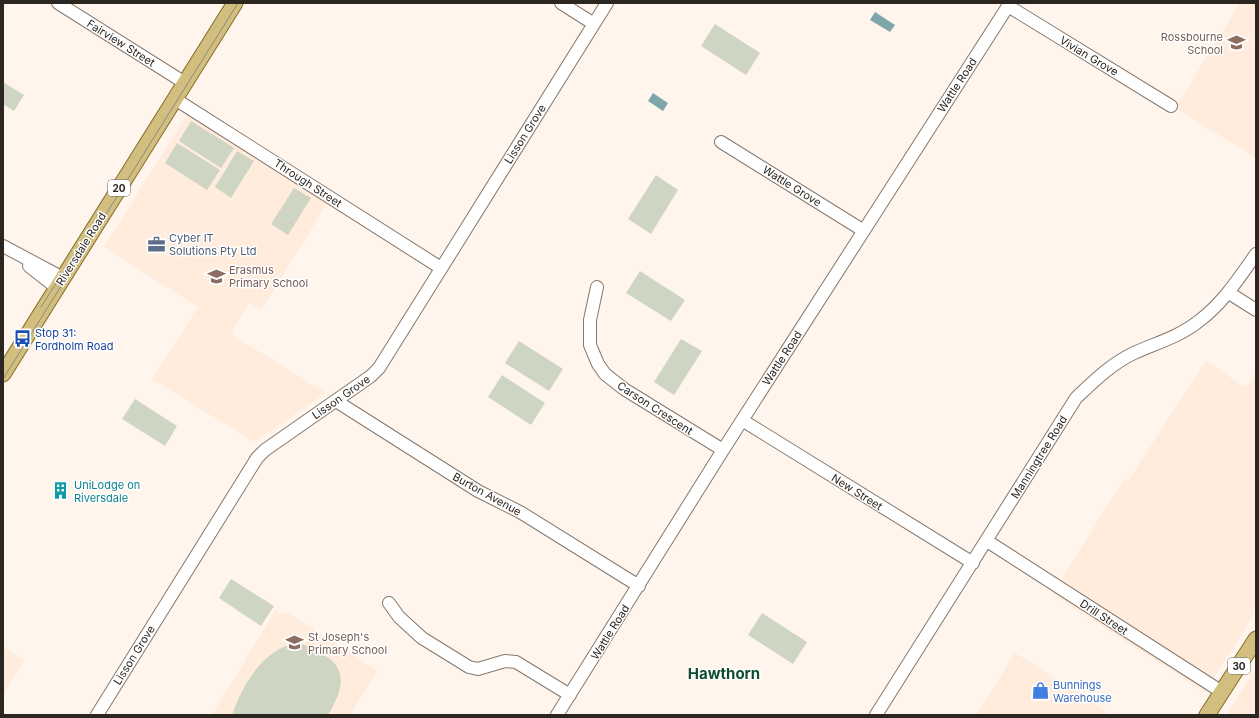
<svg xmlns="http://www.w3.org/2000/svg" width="1259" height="718" viewBox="0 0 1259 718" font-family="Inter,sans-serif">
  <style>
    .built { fill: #ffecdd }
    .green { fill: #ced5c2 }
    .water { fill: #7ea7ab }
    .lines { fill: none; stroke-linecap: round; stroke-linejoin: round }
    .minor-casing { stroke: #86786c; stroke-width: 14 }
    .major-casing { stroke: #846e27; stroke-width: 17 }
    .minor { stroke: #fff; stroke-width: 12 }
    .major { stroke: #d2bf7f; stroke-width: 15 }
    .tram { stroke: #8f8881; stroke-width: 1 }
    .labels { text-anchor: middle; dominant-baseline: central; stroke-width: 3; stroke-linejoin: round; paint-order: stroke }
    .shield { fill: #fff; stroke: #6b6764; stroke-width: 1 }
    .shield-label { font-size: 10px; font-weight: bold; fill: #2c2621 }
    .education-label { font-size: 11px; fill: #785e54; stroke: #fff; text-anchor: start }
    .street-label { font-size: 11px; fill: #2c2621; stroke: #fff }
    .service-label { font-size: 11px; fill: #4e5e75; stroke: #fff; text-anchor: start }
    .transit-label { font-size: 11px; fill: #164399; stroke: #fff; text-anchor: start }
    .culture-label { font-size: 11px; fill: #0d838f; stroke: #fff; text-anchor: start }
    .shop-label { font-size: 11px; fill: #366cbe; stroke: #fff; text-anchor: start }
    .district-label { font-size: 15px; font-weight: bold; fill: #104d2f; stroke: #fff }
  </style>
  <rect width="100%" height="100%" fill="#fff5ec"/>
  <path class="built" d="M1240 3H1256V158L1175 108Z
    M188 113 327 204 261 310 249 303 231 334 326 393 254 442 152 379 198 307 104 247Z
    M1206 361 1246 388 1256 372V611L1205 692 1052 594 1124 479 1128 481Z
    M276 609 280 614 288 613 378 671 350 715H212Z
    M3 647 24 661 3 694Z
    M1015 653 1060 681 1112 715H976Z
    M1256 668V715H1226Z"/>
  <path class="green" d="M715 24 760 53 746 75 701 46Z
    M3 82 24 95 14 111 3 104Z
    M191 121 234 148 221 168 179 141Z
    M177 143 220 170 207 190 165 163Z
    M237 151 254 161 231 198 215 187Z
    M656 175 678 190 651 234 628 219Z
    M294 188 311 198 288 235 271 224Z
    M640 271 685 300 671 321 626 293Z
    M681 339 702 351 674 395 654 382Z
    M519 341 563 369 549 391 505 363Z
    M502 375 545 403 531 425 488 397Z
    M135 399 177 426 165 446 122 419Z
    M231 579 274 606 261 626 219 598Z
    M762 613 807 642 793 664 748 635Z
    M302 644C342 660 352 675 328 715H232C241 689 259 656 286 646 291 644 297 644 302 644Z"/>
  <path class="water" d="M875 12 895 25 890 32 870 20Z
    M653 93 668 103 663 111 648 101Z"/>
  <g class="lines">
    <defs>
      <path id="minor" d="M58 3 185 83
        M561 3 594 24
        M1008 6 1171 106
        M175 99 441 268
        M721 142 864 231
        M3 246 63 278
        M29 266 57 288
        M597 287 590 320V345L598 364 605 374 624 389 723 450
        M1229 293 1256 310
        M336 401 478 491 520 512 639 586
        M742 420 973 563
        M987 541 1222 692
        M389 603 399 617 422 638 469 667 478 669 505 661 516 662 570 695
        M97 715 257 458 265 450 371 376 379 368 607 3
        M557 715 723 450 1010 3
        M876 715 1076 398C1094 381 1111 364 1134 353 1156 343 1179 337 1199 321 1223 303 1239 278 1256 254"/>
      <path id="major" d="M3 374 235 3
        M1207 715 1256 639"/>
    </defs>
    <use href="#minor" class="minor-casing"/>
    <use href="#major" class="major-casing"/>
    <use href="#minor" class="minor"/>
    <use href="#major" class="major"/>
    <path class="tram" d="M41 307 71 260
      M3 379 238 3"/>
  </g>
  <defs>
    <symbol id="school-bare" viewBox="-9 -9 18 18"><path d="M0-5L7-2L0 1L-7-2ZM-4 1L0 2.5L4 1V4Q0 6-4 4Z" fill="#8d6e63" stroke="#fff" stroke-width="2.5" paint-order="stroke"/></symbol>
    <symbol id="office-bare" viewBox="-9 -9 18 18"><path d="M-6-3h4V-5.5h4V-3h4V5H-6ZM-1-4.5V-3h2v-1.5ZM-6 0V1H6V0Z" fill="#5c6f8a" stroke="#fff" stroke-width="2.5" paint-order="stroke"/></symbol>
    <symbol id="bus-bare" viewBox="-9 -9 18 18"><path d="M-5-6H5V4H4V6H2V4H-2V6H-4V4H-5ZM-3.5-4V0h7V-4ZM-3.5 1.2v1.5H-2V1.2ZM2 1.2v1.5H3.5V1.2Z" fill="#1a4fb4" stroke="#fff" stroke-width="2.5" paint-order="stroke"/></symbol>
    <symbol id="building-bare" viewBox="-9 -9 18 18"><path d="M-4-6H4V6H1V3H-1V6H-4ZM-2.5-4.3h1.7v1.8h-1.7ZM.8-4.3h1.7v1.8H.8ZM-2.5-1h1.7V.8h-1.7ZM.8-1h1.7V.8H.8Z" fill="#0f9aa8" stroke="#fff" stroke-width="2.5" paint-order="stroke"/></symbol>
    <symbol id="shop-bare" viewBox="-9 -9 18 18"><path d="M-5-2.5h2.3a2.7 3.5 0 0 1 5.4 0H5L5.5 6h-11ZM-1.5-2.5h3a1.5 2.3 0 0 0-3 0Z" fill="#3f7fe0" stroke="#fff" stroke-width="2.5" paint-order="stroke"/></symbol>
  </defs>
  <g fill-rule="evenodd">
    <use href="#school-bare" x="1224" y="30" width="25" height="25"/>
    <use href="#office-bare" x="144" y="232" width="25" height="25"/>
    <use href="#school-bare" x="204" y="264" width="25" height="25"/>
    <use href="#bus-bare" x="10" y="326" width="25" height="25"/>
    <use href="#building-bare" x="48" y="478" width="25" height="25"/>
    <use href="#school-bare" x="282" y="630" width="25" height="25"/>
    <use href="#shop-bare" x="1028" y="678" width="25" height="25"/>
  </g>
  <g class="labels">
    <g class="shield">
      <rect x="108" y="180" width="22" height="16" rx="3"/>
      <rect x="1228" y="658" width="22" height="16" rx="3"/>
    </g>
    <g class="shield-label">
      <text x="119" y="188">20</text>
      <text x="1239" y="666">30</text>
    </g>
    <g class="education-label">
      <text x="1223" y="37" text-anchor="end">Rossbourne<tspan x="1223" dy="13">School</tspan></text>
      <text x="229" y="270">Erasmus<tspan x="229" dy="13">Primary School</tspan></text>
      <text x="308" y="637">St Joseph's<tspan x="308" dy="13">Primary School</tspan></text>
    </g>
    <g class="street-label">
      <text transform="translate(121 43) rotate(32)">Fairview Street</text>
      <text transform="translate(1089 56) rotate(31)">Vivian Grove</text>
      <text transform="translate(957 85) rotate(-57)">Wattle Road</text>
      <text transform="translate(525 134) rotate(-58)">Lisson Grove</text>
      <text transform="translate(308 183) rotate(33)">Through Street</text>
      <text transform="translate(792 186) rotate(32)">Wattle Grove</text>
      <text transform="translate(81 249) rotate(-58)">Riversdale Road</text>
      <text transform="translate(782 358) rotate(-57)">Wattle Road</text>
      <text transform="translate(341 397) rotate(-35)">Lisson Grove</text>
      <text transform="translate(655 408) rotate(33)">Carson Crescent</text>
      <text transform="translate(1039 457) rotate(-58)">Manningtree Road</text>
      <text transform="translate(857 492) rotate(32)">New Street</text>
      <text transform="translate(487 494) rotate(29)">Burton Avenue</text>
      <text transform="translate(1104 617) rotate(33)">Drill Street</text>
      <text transform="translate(610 632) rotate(-58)">Wattle Road</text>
      <text transform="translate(134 655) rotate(-58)">Lisson Grove</text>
    </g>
    <g class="service-label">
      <text x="169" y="238">Cyber IT<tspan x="169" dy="13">Solutions Pty Ltd</tspan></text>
    </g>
    <g class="transit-label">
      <text x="35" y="333">Stop 31:<tspan x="35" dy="13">Fordholm Road</tspan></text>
    </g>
    <g class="culture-label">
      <text x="74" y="485">UniLodge on<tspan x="74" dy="13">Riversdale</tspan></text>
    </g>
    <g class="shop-label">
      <text x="1053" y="685">Bunnings<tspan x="1053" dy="13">Warehouse</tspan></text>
    </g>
    <g class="district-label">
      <text x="724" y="673">Hawthorn</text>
    </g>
  </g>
  <rect width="1259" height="718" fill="none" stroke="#2c2621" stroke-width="8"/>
</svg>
